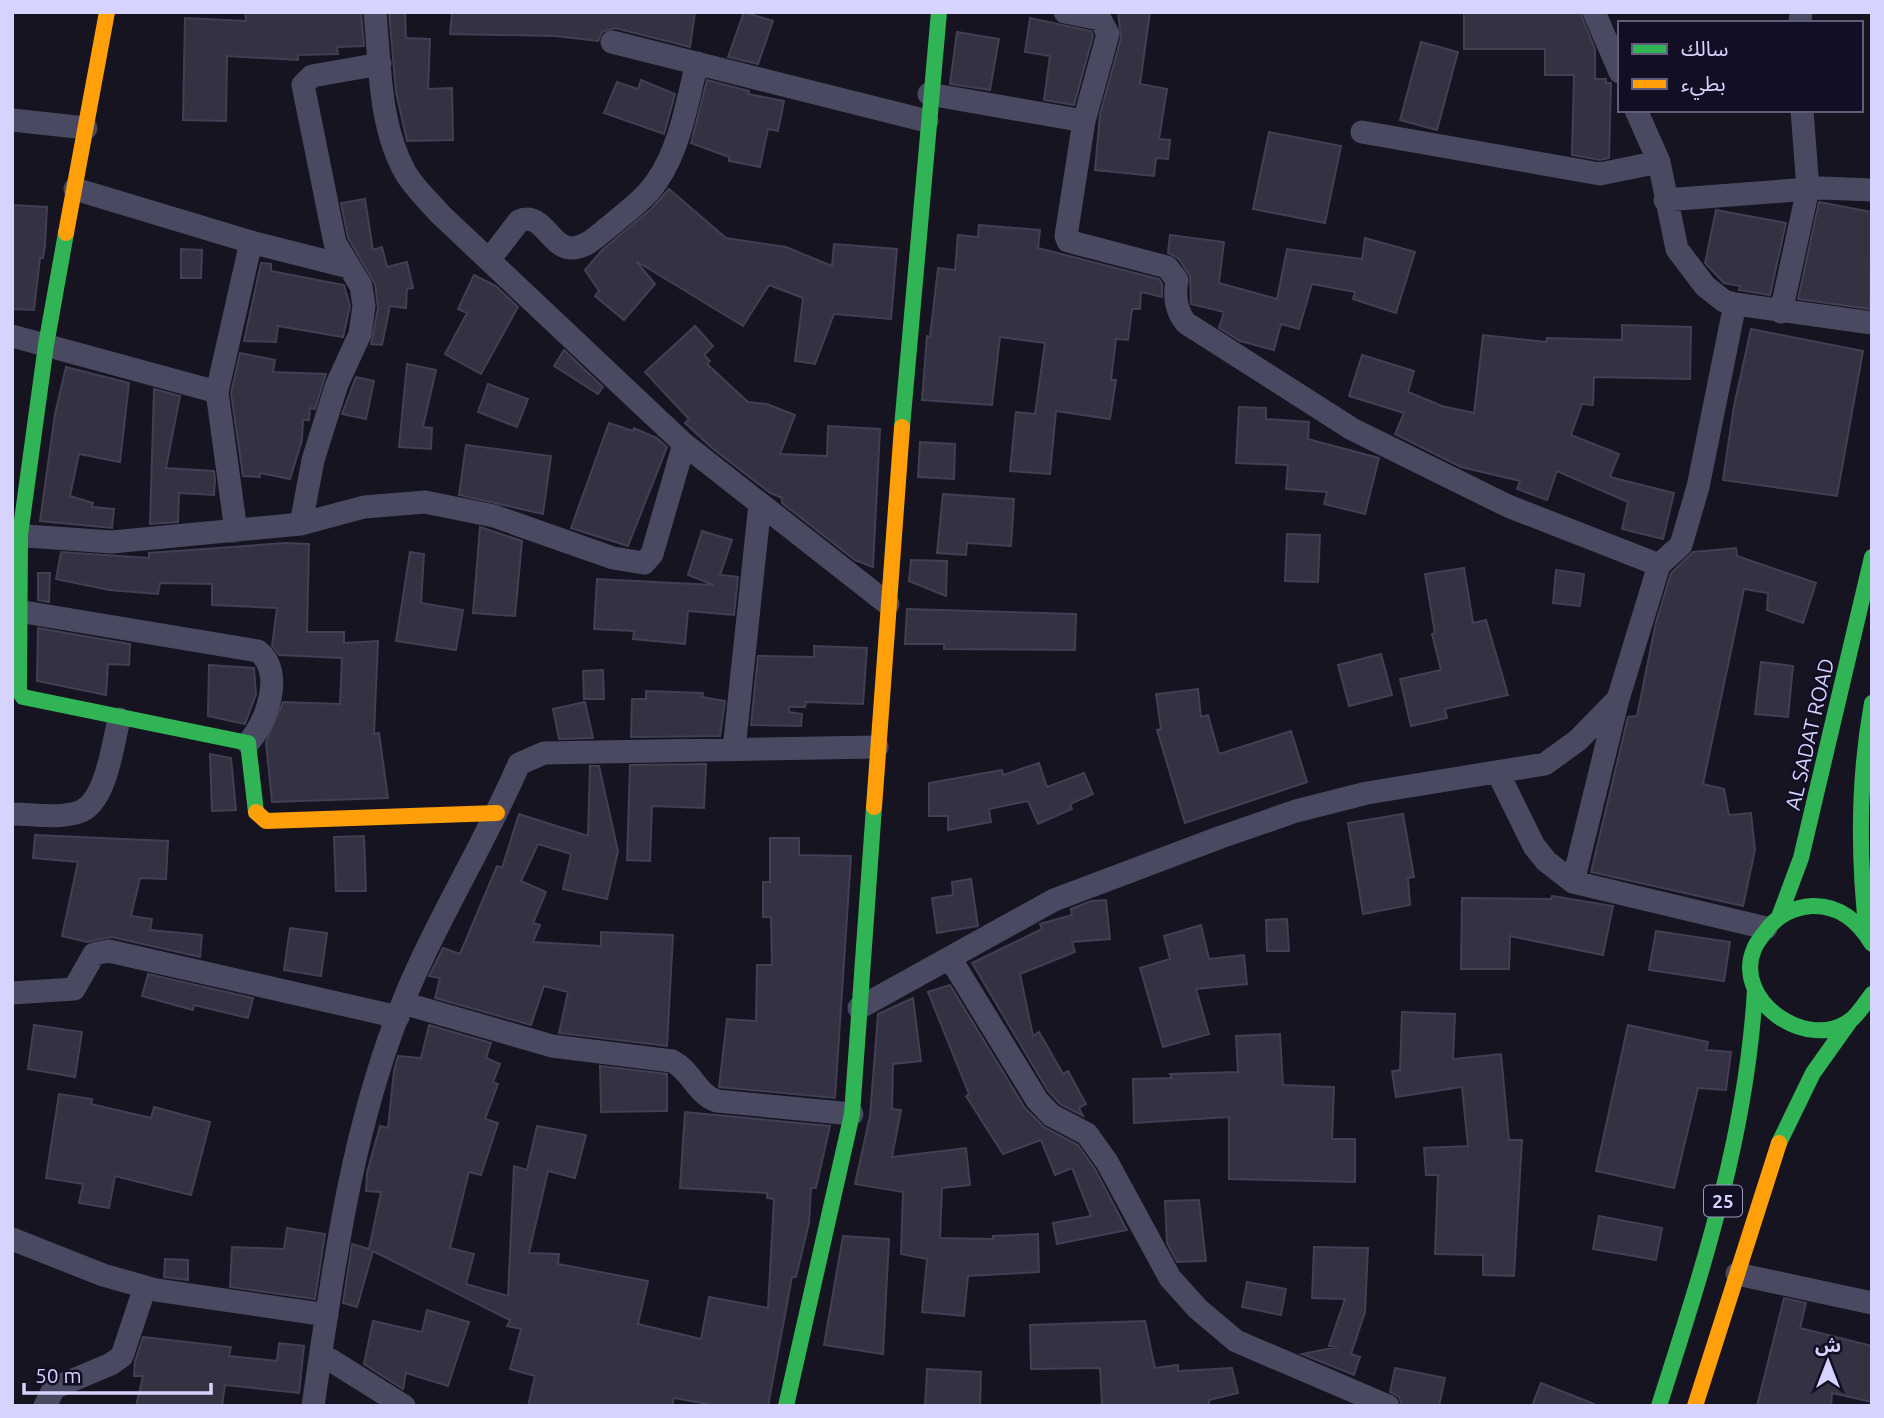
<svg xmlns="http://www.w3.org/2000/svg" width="1884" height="1418" viewBox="0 0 1884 1418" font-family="Ubuntu,'Noto Sans Arabic',sans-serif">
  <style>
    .building { fill: #343242; stroke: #423e54; stroke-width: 2 }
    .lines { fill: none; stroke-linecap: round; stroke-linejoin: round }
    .street { stroke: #494961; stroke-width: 23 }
    .fast { stroke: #30b455; stroke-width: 16 }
    .slow { stroke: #ff9f0a; stroke-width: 16 }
    .labels { text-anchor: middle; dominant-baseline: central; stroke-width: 5; stroke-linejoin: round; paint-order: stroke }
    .shield { fill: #120f25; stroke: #9b98be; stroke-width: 2 }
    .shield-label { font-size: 19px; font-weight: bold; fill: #d6d3ff }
    .street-label { font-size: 21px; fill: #d6d3ff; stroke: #120f25 }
  </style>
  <rect width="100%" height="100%" fill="#161420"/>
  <path class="building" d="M245 12H361L364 46 337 47 338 54 298 55V60L227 56 226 121 183 120 185 18 246 21Z
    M389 12H405L406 38 430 39 428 89 452 88 453 140 407 141 396 92Z
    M452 12H695L690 47 615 28 602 32 598 41 555 36 450 34Z
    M744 12 773 21 758 64 728 57Z
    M1118 12H1150L1140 84 1167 89 1159 139 1170 140 1168 159 1156 158 1154 176 1095 170 1100 114 1121 38Z
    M1464 12H1580L1595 49V79H1606V83H1611L1609 158 1600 160 1572 155 1574 75H1545V49H1464Z
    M1030 18 1091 31 1093 36 1074 105 1044 100 1050 56 1025 52Z
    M957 32 999 39 990 90 950 84Z
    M1421 42 1458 52 1437 130 1400 120Z
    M641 80 675 94 664 134 604 113 617 82 638 89Z
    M707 80 749 91 748 94 784 101 778 131 768 129 760 167 729 161V157L691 143Z
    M1269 132 1341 146 1325 223 1253 209Z
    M669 189 726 238 786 247 832 266 834 244 897 249 891 319 834 314 815 364 795 361 803 298 769 285 743 326 636 261 655 284 624 320 595 296 599 291 585 270 602 250 651 209Z
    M365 199 373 250 382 247 387 267 407 262 413 288 407 289 406 308 390 306 382 345 371 344 378 308 375 284 348 238 341 203Z
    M1819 202 1872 212 1870 309 1798 299Z
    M12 205 47 207 45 246 43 258H40L34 310 12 309Z
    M1716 210 1786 223 1770 295 1739 290 1740 286 1724 283 1705 263Z
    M979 225 1040 230 1038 248 1159 279 1162 284V297L1141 292 1140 309H1132L1128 340 1116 339 1111 380H1116L1110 419 1056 411 1050 474 1010 471 1016 412 1035 414 1045 343 1000 337 992 405 922 400 927 336 930 337 938 268 955 270 958 235 978 237Z
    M1170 235 1224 242 1219 283 1277 299 1287 249 1362 259 1365 238 1415 252 1396 313 1353 299 1355 292 1312 284 1299 329 1281 324 1274 350 1240 341 1219 328 1224 312 1191 304 1190 276 1178 258 1168 253Z
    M181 249 202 250 201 278H181Z
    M261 263 271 264V271L344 285 350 306 343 337 278 326 276 342 244 341Z
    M474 275 496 286 518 307 481 374 445 354 467 313 458 309Z
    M1622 325 1691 327 1690 379 1594 377 1593 405 1582 404 1571 435 1619 454 1610 477 1674 493 1663 539 1622 529 1628 502 1557 471 1547 500 1517 489 1520 481 1461 467 1395 434 1404 413 1349 396 1362 355 1414 371 1408 392 1442 406 1474 413 1483 335 1546 342 1547 338 1622 340Z
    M695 326 713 346 704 355 710 361 707 364 748 402 767 404 795 415 780 454 827 456 828 426 880 429 873 567 855 560 782 503V498L770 493 712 448 685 423 689 419 645 372Z
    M1751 329 1863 351 1837 496 1723 480 1734 406Z
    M564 350 603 387 598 394 554 366Z
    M240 353 275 360 273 372 326 374 315 409 310 408 309 420H303L302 440 290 479 260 473V477L243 476 231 393Z
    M407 364 436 370 423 427 432 428 431 449 399 447Z
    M66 367 129 383 120 462 79 454 70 496 93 503 92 507 114 509 112 528 40 521 55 414Z
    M356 377 374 381 366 419 342 414Z
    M488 384 528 399 517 427 478 412Z
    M154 389 180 396 166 468 214 471 215 480 214 495 179 493 178 522 150 524Z
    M1239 407 1266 408V419L1309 422 1308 439 1379 458 1365 514 1324 504 1327 492 1286 489 1288 465 1236 463Z
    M609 423 633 431 634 428 657 438 667 447 628 546 571 528Z
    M920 442 955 444 954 479 918 477Z
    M466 445 551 456 543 514 459 495Z
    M943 494 1014 499 1011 546 967 543 966 555 937 553Z
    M480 527 522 541 515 616 473 613Z
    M702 531 732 540 720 575 738 577 734 615 688 611 685 644 633 639 634 631 594 629 597 579 714 585 688 575Z
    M1287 534 1320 535 1318 582 1285 581Z
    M285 543 309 544 307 632H344V643L378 641 374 734 379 733 388 798 272 802 266 742 283 702 340 704 342 658 279 655 272 646 277 608 212 605V584L160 583 158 594 109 590 56 579 61 552 149 558V553Z
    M1736 548 1737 556 1816 583 1803 623 1767 610 1768 593 1744 589 1703 784 1724 789 1729 815 1751 813 1755 850 1743 906 1591 872 1628 717 1637 716 1656 622 1671 573 1693 552Z
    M410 552 424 554 421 603 463 610 456 650 396 641Z
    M911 560 947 561 946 596 909 581Z
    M1464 568 1473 623 1486 620 1508 695 1445 709 1447 718 1411 726 1400 679 1441 670 1432 634 1435 633 1425 574Z
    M1556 570 1584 574 1580 606 1553 603Z
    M38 573H50L49 602 38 600Z
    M907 609 1076 614 1075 650 944 649V644H905Z
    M38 628 130 644 129 665 108 664 106 695 37 681Z
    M814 646 867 648 863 704 806 702 805 707H789V712L802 714 801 726 751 725 758 656 814 657Z
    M1381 654 1392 695 1349 706 1338 665Z
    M1761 662 1793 666 1788 717 1755 714Z
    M209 665 254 668 256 694 245 724 208 716Z
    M603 670 604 699H584L583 671Z
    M1198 689 1201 717 1208 715 1219 754 1291 731 1307 782 1185 823 1157 730 1161 729 1156 694Z
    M646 691 703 693 702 697 725 701 720 736 631 737 632 699H646Z
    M585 702 593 738 559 739 553 709Z
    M210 754 231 758 236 810 212 811Z
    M1039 763 1047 787 1084 773 1093 794 1070 804 1072 809 1038 824 1028 801 989 809 991 822 948 830V816H929V783L1002 770 1003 775Z
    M706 764 704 808 652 806 650 861 627 860 630 765Z
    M590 766H599L618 851 607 899 563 889 571 854 538 844 521 881 546 892 533 923 540 925 533 942 601 946V932L673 935 667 1046 559 1033 568 992 544 986 531 1025 435 998 440 978 429 976 443 948 460 954 497 866 502 868 519 814 588 836Z
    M1403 814 1414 877 1408 878 1410 905 1363 914 1348 823Z
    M35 835 168 841 166 879 140 878 131 916 152 919 150 930 202 935 200 957 112 937 87 942 62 936 78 862 33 858Z
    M364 836 366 891H336L334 837Z
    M770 838H799V855L851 856 835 1098 719 1087 727 1019 756 1021 757 965H772L771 917H763V882H770Z
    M971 879 978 926 937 933 932 898 953 895 952 882Z
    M1552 896 1613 906 1603 955 1510 936 1509 969H1461L1462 898 1551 899Z
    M1106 900 1110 939 1072 942 1075 952 1020 974 1033 1036 1039 1032 1063 1074 1068 1071 1086 1104 1079 1108 1083 1116 1060 1104 1048 1091 972 963 1042 929 1040 924 1072 915 1071 909 1091 901Z
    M1287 919 1289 951H1267L1266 920Z
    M1201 925 1209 959 1244 955 1247 984 1196 989 1209 1034 1163 1047 1140 968 1170 959 1164 936Z
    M290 928 327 933 321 976 284 970Z
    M1656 931 1730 942 1724 981 1649 970Z
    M148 974 253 998 248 1018 194 1005 193 1010 142 996Z
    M950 985 1025 1108 1044 1127 1078 1145 1095 1169 1127 1230 1057 1244 1053 1223 1091 1216 1072 1168 1055 1175 1041 1140 1003 1154 966 1096 969 1094 928 992Z
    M913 998 921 1061 893 1064 892 1109 901 1110 892 1157 966 1148 970 1185 942 1188 940 1238 993 1239V1236L1038 1234 1039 1272 968 1276 964 1316 922 1312 927 1259 901 1254 903 1192 855 1184 870 1116 878 1014Z
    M1402 1012 1455 1014 1453 1059 1501 1054 1509 1140H1522L1514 1276 1483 1275V1255L1435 1254 1438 1175H1426L1424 1148 1468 1146 1462 1087 1396 1097 1392 1071 1400 1070Z
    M34 1025 82 1032 75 1077 28 1069Z
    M429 1025 491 1043 486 1058 500 1064 493 1082 498 1084 485 1119 498 1123 481 1175 469 1172 450 1248 474 1254 466 1284 508 1296 514 1166 527 1170 537 1126 586 1135 575 1178 548 1171 529 1253 559 1254 558 1264 648 1281 638 1324 701 1339 709 1297 768 1308 774 1199 767 1198V1193L680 1188 685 1112 830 1126 816 1188H811L809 1223 796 1277H792L768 1406H718L674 1398 672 1406H528L535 1376 510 1369 521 1329 507 1326 510 1320 373 1251 357 1307 343 1303 352 1244 369 1249 381 1192 366 1191 367 1173 380 1126 388 1128 394 1071 398 1056 421 1058Z
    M1628 1025 1708 1042 1706 1050 1731 1052 1726 1090 1698 1088 1674 1188 1596 1171Z
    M1280 1034 1283 1085 1334 1087 1332 1139H1355V1182L1229 1179V1117L1134 1123 1133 1079 1172 1078 1170 1074 1238 1072 1236 1036Z
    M600 1066 667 1074V1111L601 1112Z
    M59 1094 92 1099 91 1104 151 1118 154 1107 210 1122 191 1195 115 1176 109 1208 79 1203 83 1184 46 1178Z
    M1199 1200 1206 1261 1177 1262 1167 1243 1165 1201Z
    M1599 1216 1662 1228 1656 1260 1593 1249Z
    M287 1228 325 1234 315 1299 230 1287 232 1247 284 1249Z
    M843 1236 889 1239 883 1354 824 1345Z
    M1314 1247 1368 1248 1365 1312 1351 1354 1360 1357 1354 1375 1302 1354 1337 1347 1329 1346 1345 1299 1312 1298Z
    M165 1259 188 1260V1280L164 1277Z
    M1247 1282 1286 1289 1281 1315 1242 1307Z
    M1784 1298 1806 1303 1800 1328 1872 1346V1402L1832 1393 1831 1406H1757Z
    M427 1310 469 1322 448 1386 406 1373 403 1389 364 1364 373 1321 422 1332Z
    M1145 1321 1155 1368 1178 1365V1371L1232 1368 1238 1393 1209 1400V1406H1102L1100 1368 1031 1369 1030 1325Z
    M143 1337 231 1347 229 1356 277 1361 279 1343 304 1346 299 1393 225 1385 222 1406H136L143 1376H134L135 1361Z
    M1395 1368 1445 1378 1439 1406 1402 1405 1399 1397 1390 1392Z
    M927 1369 981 1372 980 1406H925Z
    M1541 1383 1594 1404V1406H1532Z"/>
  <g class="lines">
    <path class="street" d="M375 12C380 65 379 125 405 172 414 188 429 201 440 214L684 444 888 604
      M1065 12 1100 19 1108 34 1084 121 1066 236 1068 241 1167 267 1177 280C1174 296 1176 311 1186 323L1352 429 1508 506 1659 565
      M1594 12 1620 72
      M1800 23 1801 12
      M612 42 927 121
      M929 94 1084 121
      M1636 110 1659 162 1677 249 1705 286 1724 301 1735 304 1872 323
      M12 120 86 128
      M1362 132 1600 174 1659 162
      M75 189 251 242 349 267
      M1665 200 1822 188 1872 190
      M489 260 519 221C543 210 551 250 573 248 588 247 599 234 610 226 626 212 645 199 657 181 680 148 687 102 697 63
      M1781 312 1808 189 1802 110
      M12 336 217 392 251 242
      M217 392 236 531
      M301 524 313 460 337 384 360 334 364 306 361 286 335 243 303 85 312 76 380 64
      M12 535 112 542 301 524 364 507 425 502 494 516 613 558 644 563 652 554 684 444
      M12 610 258 651C285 672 267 722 248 743
      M734 749 760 504
      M1498 773 1534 846 1546 861 1573 882 1766 928
      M12 814C33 814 59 819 79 812 106 803 113 744 119 719
      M1573 882 1618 699 1659 565 1681 545 1698 487 1735 304
      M950 958 1037 1100 1051 1115 1087 1134 1107 1162 1170 1278 1198 1309 1236 1341 1388 1406
      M12 993 74 989 94 954 109 951 398 1017
      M403 1003 552 1046 672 1061C692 1071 696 1094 717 1101L852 1114
      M859 1008 1054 900 1221 837 1296 811 1367 793 1545 764 1578 740 1618 699
      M12 1239 103 1275 156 1290 327 1315
      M1737 1274 1872 1303
      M321 1354 404 1406
      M45 1406 54 1388 111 1364 122 1356 145 1287
      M313 1406C333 1271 351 1130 403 1002 436 921 484 845 519 764L544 753 877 747"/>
    <path class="fast" d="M66 233 46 345 20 535 19 691 23 697 248 743 256 812
      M902 427 939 12
      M1779 917 1801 858 1872 557
      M1867 934C1858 856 1858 780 1872 703
      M1872 944C1859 922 1839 905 1812 906 1794 907 1776 916 1766 931 1762 936 1756 943 1754 949 1732 1001 1809 1054 1852 1019 1859 1013 1866 1002 1872 994
      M1779 1143 1813 1073 1850 1021
      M786 1406 852 1114 874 807
      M1659 1406C1703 1268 1747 1134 1755 989"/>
    <path class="slow" d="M66 233 107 12
      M874 807 902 427
      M256 812 266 821 497 813
      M1695 1406 1779 1143"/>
  </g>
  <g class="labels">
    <rect class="shield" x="1704" y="1185.5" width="38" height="31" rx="5"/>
    <g class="shield-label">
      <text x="1723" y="1201">25</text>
    </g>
    <g class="street-label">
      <text transform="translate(1809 734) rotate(-77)">AL SADAT ROAD</text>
    </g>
  </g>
  <rect width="1884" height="1418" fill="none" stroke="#d6d3ff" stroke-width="28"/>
  <rect x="1618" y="21" width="245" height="91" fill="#120f25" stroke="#605d7c" stroke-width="2"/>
  <rect x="1632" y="44" width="35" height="10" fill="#30b455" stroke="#605d7c" stroke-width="2"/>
  <text x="1681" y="56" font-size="21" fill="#d6d3ff">سالك</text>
  <rect x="1632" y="79" width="35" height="10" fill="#ff9f0a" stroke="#605d7c" stroke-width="2"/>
  <text x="1681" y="91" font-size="21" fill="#d6d3ff">بطيء</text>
  <g transform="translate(1828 1362)" stroke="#120f25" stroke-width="5" paint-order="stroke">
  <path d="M0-5L12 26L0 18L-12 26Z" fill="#d6d3ff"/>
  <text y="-10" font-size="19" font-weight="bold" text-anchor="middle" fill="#d6d3ff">ش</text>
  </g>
  <path d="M24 1383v10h187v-10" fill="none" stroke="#d6d3ff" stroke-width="3.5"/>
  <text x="35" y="1383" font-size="21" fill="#d6d3ff" stroke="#120f25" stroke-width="5" paint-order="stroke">50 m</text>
</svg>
